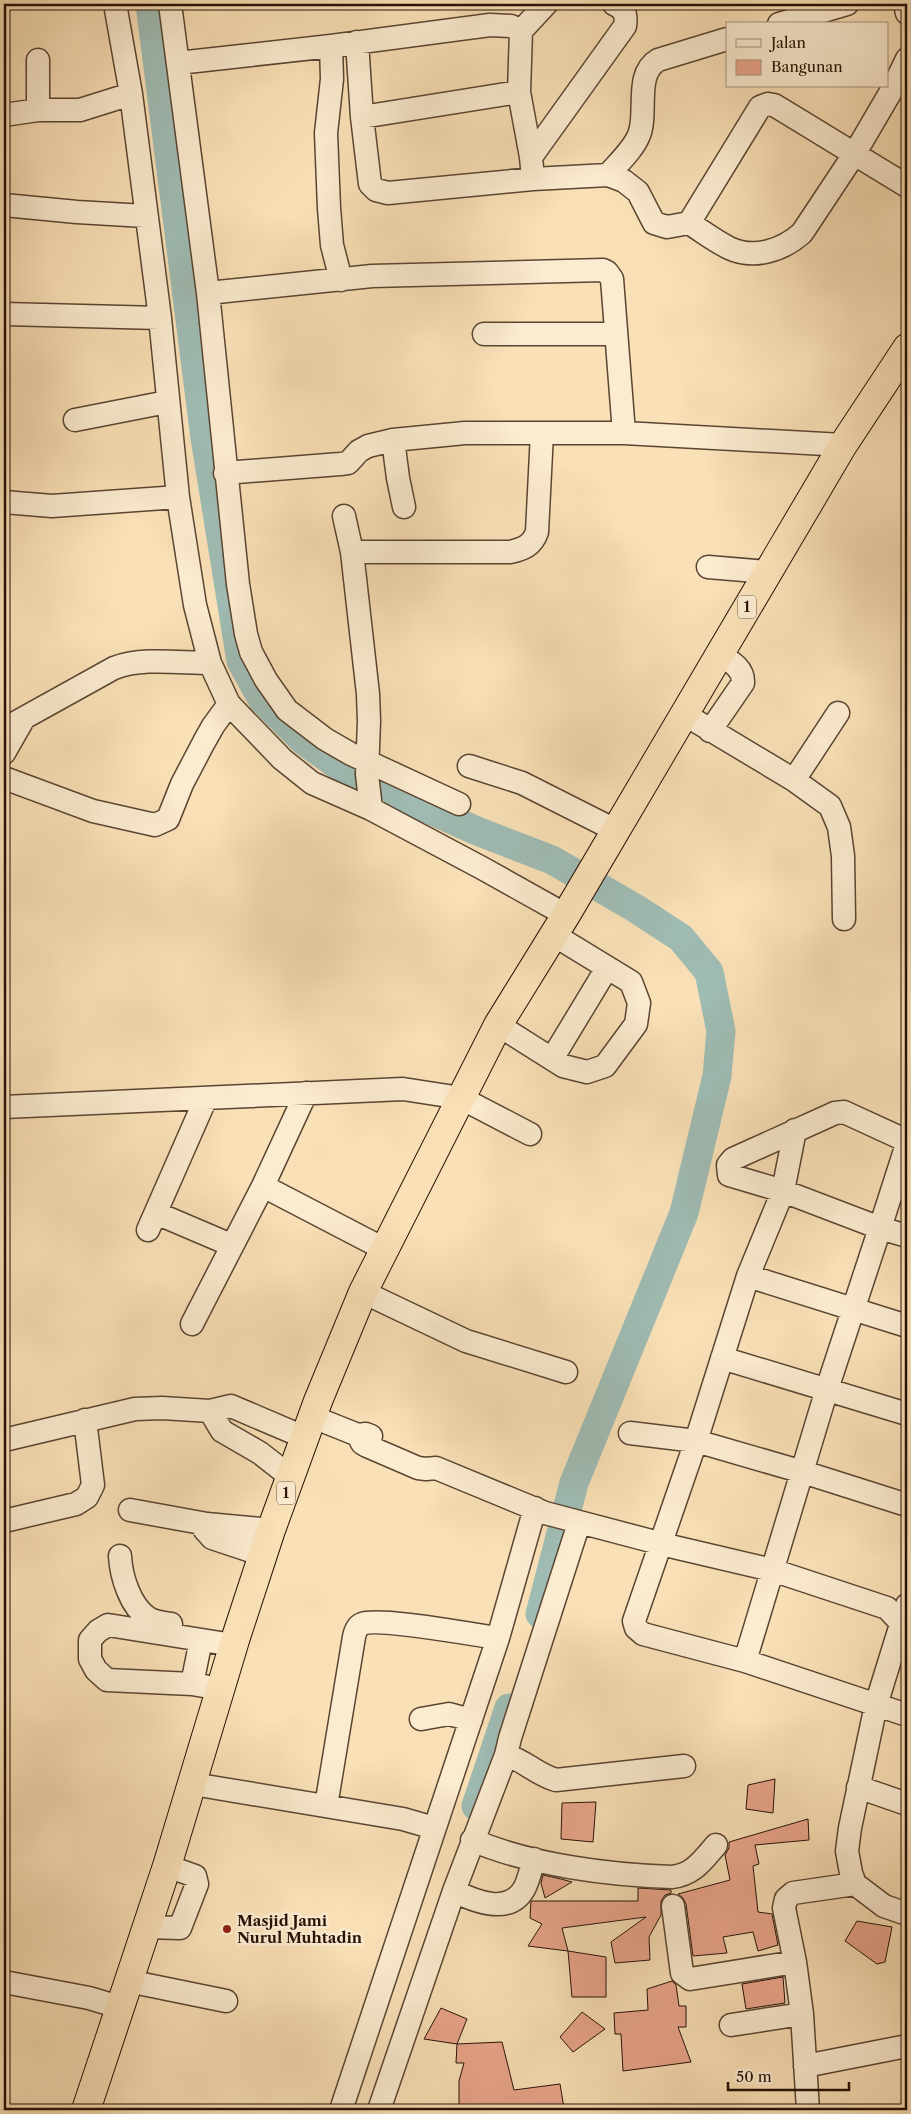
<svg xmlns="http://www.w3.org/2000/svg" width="911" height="2114" viewBox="0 0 911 2114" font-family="'Libre Caslon Text',serif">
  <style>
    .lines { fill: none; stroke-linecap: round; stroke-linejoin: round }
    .river { stroke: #9fbcb4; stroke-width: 29 }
    .building { fill: #eaa58b; stroke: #251106 }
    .minor-casing { stroke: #5a4532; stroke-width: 25 }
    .highway-casing { stroke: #251106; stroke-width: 30 }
    .minor { stroke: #fbebd0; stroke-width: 22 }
    .highway { stroke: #f9e0b6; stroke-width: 28 }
    .poi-dot { fill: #8f2418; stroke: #fbebd0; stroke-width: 2 }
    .labels { text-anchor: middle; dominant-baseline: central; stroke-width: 5; stroke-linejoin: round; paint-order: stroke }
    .shield { fill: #fbebd0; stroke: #655243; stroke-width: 1 }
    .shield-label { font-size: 14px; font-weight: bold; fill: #251106 }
    .poi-label { font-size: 15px; font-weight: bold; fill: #251106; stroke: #fbebd0; text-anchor: start }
  </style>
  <rect width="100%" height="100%" fill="#f9e0b6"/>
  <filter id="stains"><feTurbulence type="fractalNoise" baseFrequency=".004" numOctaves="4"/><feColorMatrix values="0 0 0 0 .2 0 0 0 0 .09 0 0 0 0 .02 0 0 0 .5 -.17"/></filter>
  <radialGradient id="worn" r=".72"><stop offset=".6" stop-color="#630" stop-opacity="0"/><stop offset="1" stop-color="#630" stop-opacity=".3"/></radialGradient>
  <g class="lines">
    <path class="river" d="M150 4 205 438 241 661 262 699 304 741 350 774 477 831 552 860 635 908 681 938 709 972 721 1031 717 1076 684 1213 574 1483 540 1614
      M476 1806 509 1708"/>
  </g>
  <path class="building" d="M775 1779 773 1813 746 1809 748 1785Z
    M596 1802 593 1842 561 1839 562 1803Z
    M808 1819 809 1840 755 1845 759 1864 753 1866 758 1912 772 1914 778 1945 758 1951 753 1932 723 1937 727 1953 693 1956 686 1904 683 1898 678 1894 730 1880 725 1855 729 1848V1842Z
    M543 1875 561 1879 572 1882 545 1898 541 1883Z
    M638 1888 671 1890V1893L665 1895 661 1901V1915L649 1937 650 1960 615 1963 611 1942 646 1917 562 1928 568 1951 528 1946 542 1924 530 1918 531 1901H638Z
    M857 1921 892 1927 885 1962 877 1964 845 1941Z
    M568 1951 606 1957V1997H572Z
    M783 1977 785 2003 746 2009 742 1984Z
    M672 1981 676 1985 679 2006H686V2027H678L691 2062 623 2071 621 2034H615L614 2013 648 2010 647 1989Z
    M441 2008 467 2019 457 2044 424 2039Z
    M582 2012 605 2029 573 2052 560 2037Z
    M502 2042 514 2090 560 2084 564 2108 547 2110H459V2081L464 2063H456L457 2044Z"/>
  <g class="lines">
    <defs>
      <path id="minor" d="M115 4 131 94 160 318 178 497 195 605 210 663 229 704 282 759 312 783 371 809 482 868 566 915
        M170 4 208 293 238 584 246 634 251 652 266 680 287 710 325 739 351 754 459 804
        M905 4 907 13
        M779 24 847 4
        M521 31 546 4
        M357 42 362 117 370 184 376 190 388 193 533 179 608 175 624 181 638 192 654 223 667 227 689 223C702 231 715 241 729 248 754 260 783 250 802 233L855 153 893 88 907 59
        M331 46 332 79 326 133 329 208 332 245 341 280
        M38 60V110
        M178 63 331 46 490 25 511 26 521 31 519 92
        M4 115 38 110H80L131 94
        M362 117 519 92 531 157 533 179
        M531 157 625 26C627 14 624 9 614 4
        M608 175C618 163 633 150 639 135 648 113 634 74 658 60L727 39
        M4 205 77 212 145 216
        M689 223 760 107 768 104 774 105 784 111 907 186
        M208 293 372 276 603 270 607 272 612 279 624 433
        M4 314 160 318
        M484 334H615
        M75 420 167 402
        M393 440 398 478 404 507
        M225 473 340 464 348 463 359 451 368 446 393 440 465 433H624L843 445
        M4 502 52 506 178 497
        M344 516 352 552 368 694 369 721 367 774 371 809
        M352 552H510C523 549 532 546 537 532L542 433
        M708 567 768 572
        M684 714 794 780 830 806 839 827 843 856 844 919
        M4 729 114 668C143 657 179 663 210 663
        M710 731 743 683C744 668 730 661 719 654
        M4 753 24 718
        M469 766 522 783 615 830
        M4 778 93 811 155 825 168 819 182 784 204 742 213 726 229 704
        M794 780 838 713
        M498 1025 563 1066 587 1072 605 1066 636 1024 639 1003 631 982 554 935
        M552 1059 607 968
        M4 1107 403 1089 461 1098 530 1134
        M795 1130 783 1191 748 1276 696 1441 634 1621 636 1628 643 1634 745 1661 907 1715
        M907 1144 880 1228 907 1236
        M263 1186 386 1250
        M156 1213 231 1245
        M148 1230 206 1098
        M748 1276 907 1326
        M363 1292 466 1341 566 1372
        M192 1324 263 1186 306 1093
        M722 1358 907 1414
        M210 1411 222 1431 260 1453 292 1478
        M313 1417 358 1435 366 1434 371 1436
        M630 1433 696 1441 803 1472 907 1505
        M358 1435 362 1443 367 1446 418 1468 426 1469 436 1468 545 1513 674 1547 772 1570 887 1608 902 1624 907 1625
        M4 1440 135 1409 162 1408 210 1411 231 1406 306 1438
        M130 1510 207 1524 271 1530
        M4 1521 76 1504 87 1497 93 1485 85 1420
        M204 1524V1529L212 1538 263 1555
        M120 1556C121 1576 130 1606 148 1618 154 1622 163 1623 171 1624
        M907 1605 876 1705 850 1828 847 1851 851 1873 855 1884 884 1906 907 1914
        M745 1661 827 1389 880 1228 783 1191 729 1175 728 1165 733 1159 835 1113 844 1112 907 1141
        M192 1684 201 1640
        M221 1689 192 1684 107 1680 96 1670 90 1659V1640L98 1631 108 1625 233 1645
        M421 1719 449 1714 471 1720
        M506 1755C524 1760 537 1775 556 1780L684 1766
        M193 1784 403 1819 434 1828
        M858 1787 907 1804
        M326 1806 354 1637C355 1632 357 1626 362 1624 378 1617 475 1635 498 1638
        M472 1840C531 1865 608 1875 672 1877 693 1875 703 1860 716 1845
        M454 1891C476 1902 509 1915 524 1889 529 1880 531 1868 534 1859
        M673 1906 682 1973 690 1979 795 1962
        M146 1927 180 1928 197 1884 195 1876 167 1866
        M128 1981 226 2001
        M4 1982 89 1998 119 2007
        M731 2025 802 2014
        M805 2066 907 2046
        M341 2110 498 1638 535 1508
        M379 2110 454 1891 506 1755 510 1738 579 1523
        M808 2110 802 2014 795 1962 784 1908 786 1899 793 1893 855 1884"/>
      <path id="highway" d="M86 2110 167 1866 236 1637 271 1530 318 1401 363 1292 498 1025 566 915 843 445 907 348"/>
    </defs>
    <use href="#minor" class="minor-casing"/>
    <use href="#highway" class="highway-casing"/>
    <use href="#minor" class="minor"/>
    <use href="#highway" class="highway"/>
  </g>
  <circle class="poi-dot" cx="227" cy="1929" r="5"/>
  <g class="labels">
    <g class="shield">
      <rect x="738" y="595.5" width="18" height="23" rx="4"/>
      <rect x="277" y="1481.5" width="18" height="23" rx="4"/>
    </g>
    <g class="shield-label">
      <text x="747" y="607">1</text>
      <text x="286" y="1493">1</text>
    </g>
    <g class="poi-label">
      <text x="237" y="1920">Masjid Jami<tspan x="237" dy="17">Nurul Muhtadin</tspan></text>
    </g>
  </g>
  <rect width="911" height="2114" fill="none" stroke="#f9e0b6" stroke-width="20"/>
  <rect x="5" y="5" width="901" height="2104" fill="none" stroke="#251106" stroke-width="2.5"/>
  <rect x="10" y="10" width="891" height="2094" fill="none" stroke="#251106"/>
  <rect x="726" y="22" width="162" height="65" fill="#fbebd0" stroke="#a5947f"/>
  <rect x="736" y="39" width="25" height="8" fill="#fbebd0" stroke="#a5947f"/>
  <text x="771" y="48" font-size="15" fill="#251106">Jalan</text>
  <rect x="736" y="60" width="25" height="15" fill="#eaa58b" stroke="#a5947f"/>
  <text x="771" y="72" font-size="15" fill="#251106">Bangunan</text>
  <path d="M728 2082v8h121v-8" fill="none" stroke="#251106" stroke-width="2.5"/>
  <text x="736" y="2082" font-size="15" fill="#251106" stroke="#fbebd0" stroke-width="4" paint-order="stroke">50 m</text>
  <rect width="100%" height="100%" filter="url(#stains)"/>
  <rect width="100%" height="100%" fill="url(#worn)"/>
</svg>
